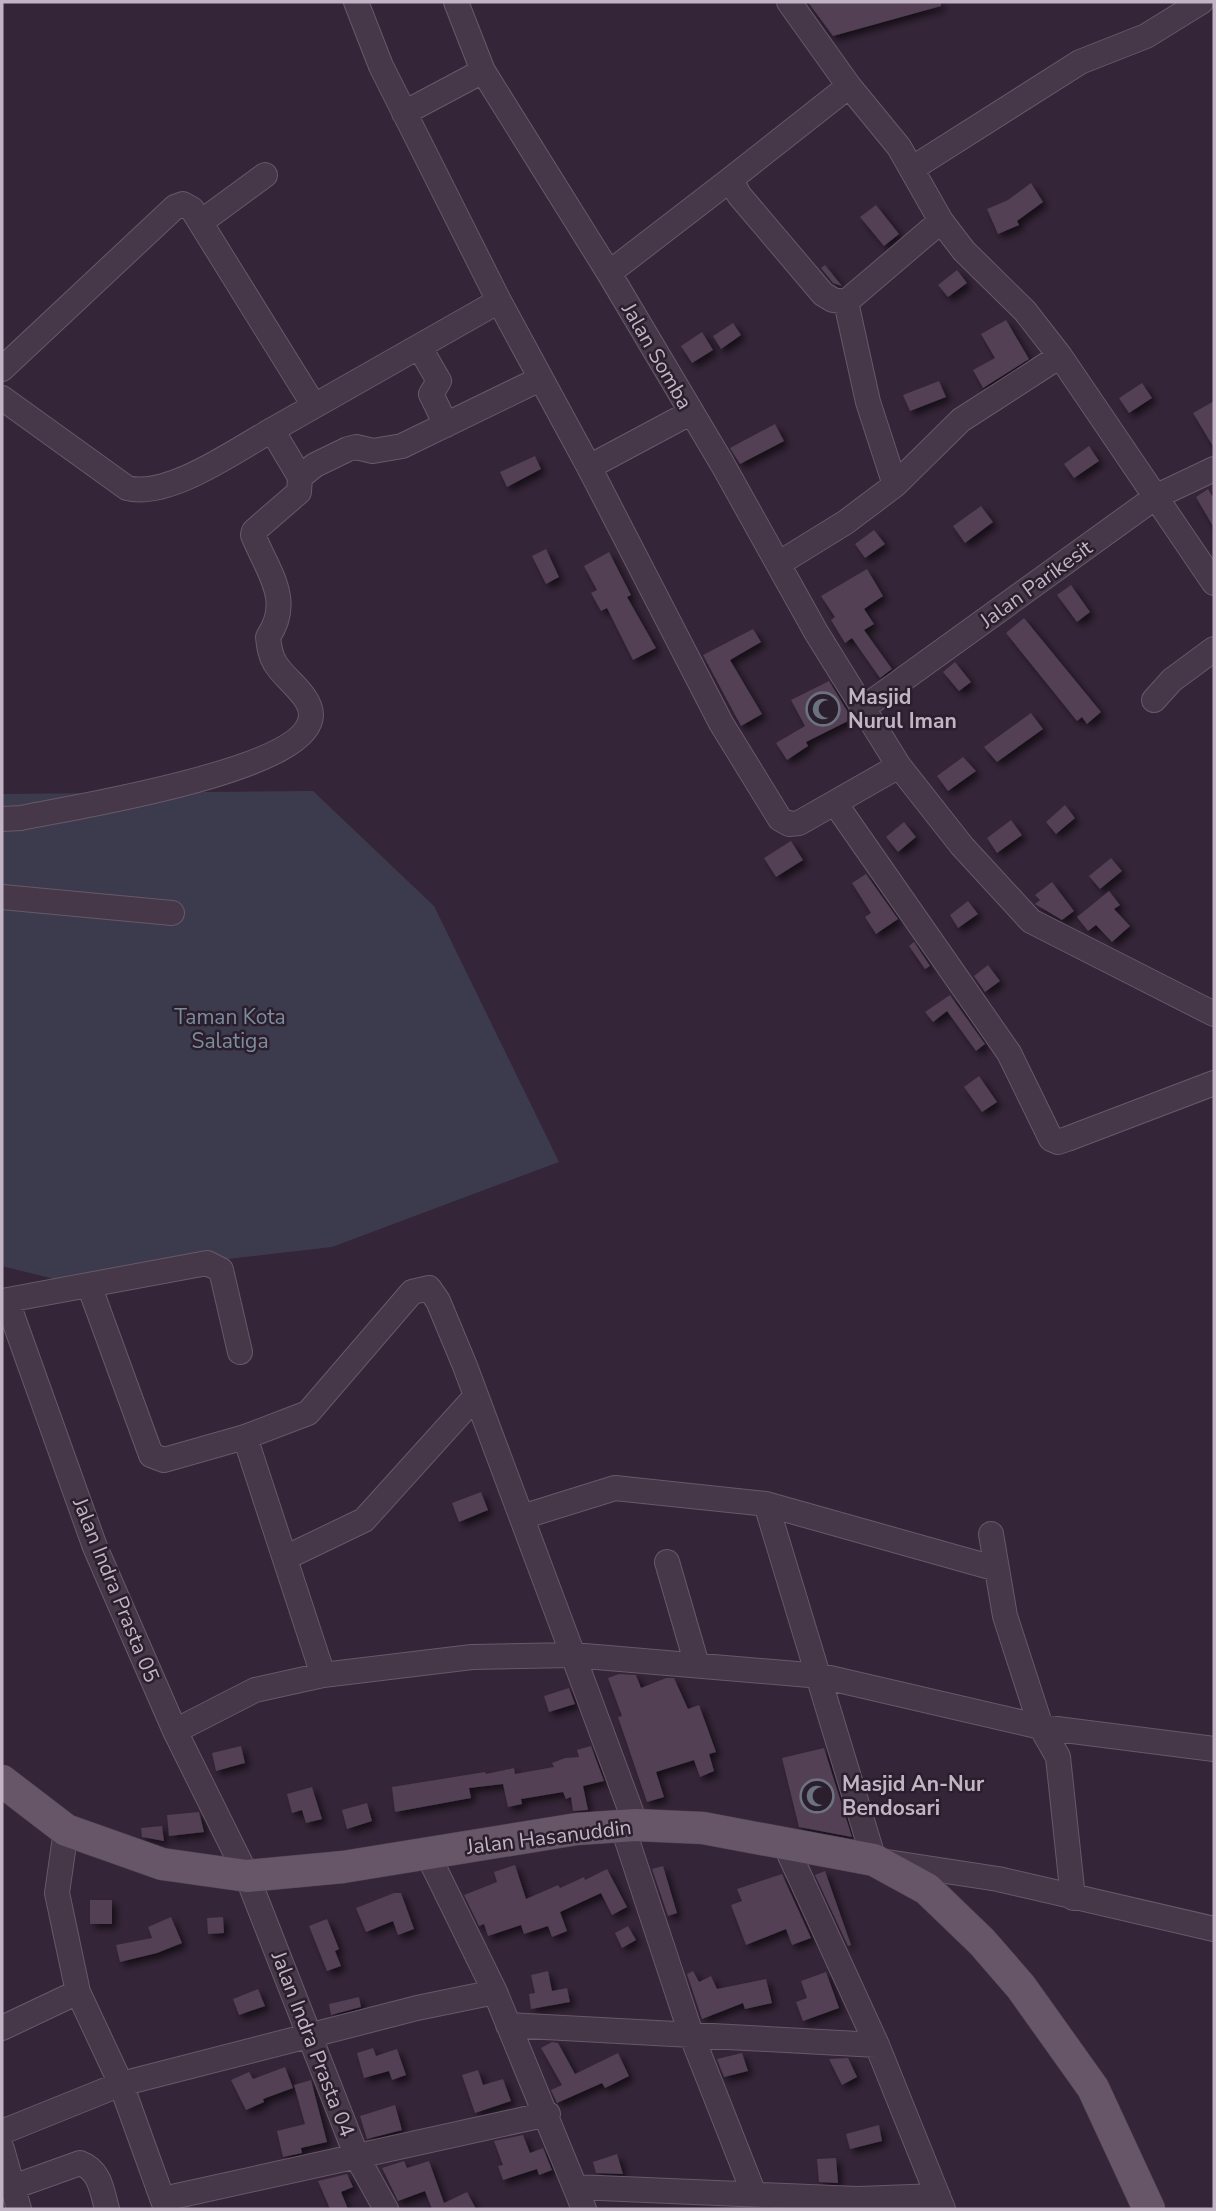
<svg xmlns="http://www.w3.org/2000/svg" width="1216" height="2211" viewBox="0 0 1216 2211" font-family="'Nunito Sans',sans-serif">
  <style>
    .green { fill: #3c3b4d }
    .building { fill: #523f55; filter: url(#shadow) }
    .lines { fill: none; stroke-linecap: round; stroke-linejoin: round }
    .minor-casing { stroke: #675969; stroke-width: 26 }
    .major-casing { stroke: #4f4151; stroke-width: 33 }
    .minor { stroke: #463848; stroke-width: 24 }
    .major { stroke: #665668; stroke-width: 32 }
    .labels { text-anchor: middle; dominant-baseline: central; stroke-width: 5; stroke-linejoin: round; paint-order: stroke }
    .street-label { font-size: 21px; fill: #c2b4c4; stroke: #2b1e2d }
    .poi-label { font-size: 21px; font-weight: bold; fill: #c2b4c4; stroke: #2b1e2d; text-anchor: start }
    .park-label { font-size: 21px; fill: #7c8d9d; stroke: #2b1e2d }
  </style>
  <defs>
    <filter id="shadow"><feDropShadow dx="4.5" dy="4.5" stdDeviation="3.5" flood-color="#0009"/></filter>
  </defs>
  <rect width="100%" height="100%" fill="#352538"/>
  <path class="green" d="M313 791 434 906 559 1162 332 1247 54 1279 2 1266V794Z"/>
  <path class="building" d="M808 2H941V6L833 36Z
    M1031 183 1043 202 1017 221 1019 225 998 234 987 209 1008 200Z
    M876 205 899 234 884 246 860 217Z
    M825 265 842 286 833 283 821 268Z
    M957 270 967 283 948 297 938 285Z
    M1006 320 1029 359 983 388 973 370 995 358 981 334Z
    M733 323 741 335 721 349 713 336Z
    M702 332 713 350 692 363 681 346Z
    M939 381 946 397 910 411 903 395Z
    M1142 383 1152 398 1129 413 1119 398Z
    M1214 401V448L1193 413Z
    M775 424 784 441 740 464 730 448Z
    M1089 446 1099 461 1074 478 1064 464Z
    M535 456 541 469 507 487 500 472Z
    M1208 489 1214 499V528L1196 497Z
    M981 506 993 522 965 543 953 526Z
    M874 530 885 544 865 558 855 544Z
    M546 549 559 577 546 584 532 556Z
    M609 552 631 595 627 597 656 648 633 660 607 608 601 611 591 593 597 590 584 566Z
    M867 569 883 596 864 609 874 624 864 630 892 669 880 678 852 638 845 643 831 620 835 617 821 596Z
    M1071 585 1090 612 1077 622 1057 595Z
    M1024 618 1101 712 1087 724 1082 717 1077 721 1006 633Z
    M753 629 761 642 730 660 762 714 741 726 703 655Z
    M955 662 971 682 959 691 943 672Z
    M829 681 852 719 806 742 808 746 787 760 776 743 805 726 791 700Z
    M1031 713 1043 729 997 762 984 747Z
    M963 757 976 771 948 791 937 776Z
    M1065 805 1075 818 1056 834 1046 822Z
    M1011 820 1022 835 997 853 987 838Z
    M904 822 916 837 898 852 886 837Z
    M791 841 803 860 776 877 764 858Z
    M1111 858 1122 871 1100 889 1089 876Z
    M866 874 898 919 876 934 865 917 871 913 852 883Z
    M1052 882 1074 911 1062 920 1035 904 1040 900 1035 895Z
    M1109 891 1120 905 1114 909 1130 926 1112 942 1096 925 1088 931 1077 917Z
    M968 901 978 914 958 928 950 915Z
    M914 942 930 966 925 969 909 946Z
    M988 965 1000 981 985 992 974 976Z
    M950 995 985 1044 976 1051 947 1011 933 1022 925 1012Z
    M979 1076 997 1102 982 1112 964 1087Z
    M481 1492 488 1510 459 1522 452 1503Z
    M619 1674 636 1675 641 1688 666 1678H674L688 1709 699 1705 716 1752 709 1754 714 1771 700 1777 694 1760 656 1772 664 1797 647 1802 618 1717 622 1716 608 1678Z
    M569 1688 575 1704 549 1712 544 1696Z
    M241 1746 245 1763 216 1771 212 1753Z
    M591 1746 604 1781 583 1786 588 1810 573 1811 571 1797 566 1799 563 1792 521 1799 522 1804 508 1807 503 1784 469 1788 471 1798 395 1812 392 1787 485 1772 486 1774 514 1768 515 1774 554 1767 552 1763 565 1758 579 1757 577 1750Z
    M824 1748 852 1837 799 1827 782 1758Z
    M312 1787 322 1819 306 1823 302 1810 292 1813 287 1794Z
    M367 1803 372 1821 347 1829 342 1810Z
    M199 1812 204 1832 169 1836 167 1815Z
    M162 1826 164 1841 142 1837 141 1828Z
    M515 1865 526 1899 558 1885 560 1888 584 1877 585 1880 607 1869 627 1907 612 1915 601 1893 560 1912 567 1931 552 1937 548 1926 524 1934 521 1925 488 1936 484 1924 479 1926 464 1895 497 1882 494 1872Z
    M663 1866 677 1913 668 1916 652 1869Z
    M825 1871 851 1945 848 1946 815 1875Z
    M782 1874 811 1938 792 1945 786 1929 746 1945 731 1905 742 1901 737 1889Z
    M394 1893H401L414 1929 398 1935 393 1921 366 1932 356 1908Z
    M90 1900H112V1924H90Z
    M171 1917 182 1943 157 1953 120 1962 116 1945 152 1938 148 1927Z
    M223 1917 224 1933 208 1934 207 1918Z
    M327 1919 339 1949 335 1951 341 1966 327 1971 309 1926Z
    M628 1926 636 1940 622 1948 615 1933Z
    M548 1971 552 1991 567 1988 570 2002 531 2009 529 1994 535 1993 531 1975Z
    M693 1971 699 1982 711 1976 717 1989 766 1979 772 2003 745 2009 743 2003 702 2019 687 1974Z
    M826 1972 839 2008 803 2021 796 2002 807 1998 801 1981Z
    M258 1989 265 2006 239 2015 233 1999Z
    M359 1997 361 2007 331 2015 329 2004Z
    M552 2042 558 2043 575 2074 618 2053 629 2076 605 2088 602 2083 557 2103 551 2090 562 2085 541 2048Z
    M373 2048 376 2056 397 2049 406 2075 392 2080 389 2071 364 2078 357 2053Z
    M742 2053 748 2071 724 2077 717 2059Z
    M848 2058 857 2077 842 2085 829 2059Z
    M285 2067 293 2088 263 2099 264 2102 246 2110 231 2080 249 2072 253 2079Z
    M478 2070 483 2085 503 2079 511 2101 475 2113 462 2075Z
    M311 2080 327 2142 301 2148 302 2153 283 2157 277 2131 305 2124 294 2085Z
    M395 2105 402 2130 367 2139 360 2116Z
    M879 2125 882 2141 850 2149 846 2134Z
    M523 2135 530 2153 543 2148 552 2170 539 2175 537 2169 503 2180 498 2166 503 2165 494 2141Z
    M617 2154 623 2174 596 2173 593 2162Z
    M836 2158 838 2183 819 2182 817 2159Z
    M404 2161 407 2168 429 2161 444 2203 467 2192 476 2209H432L425 2191 398 2201 382 2168Z
    M347 2174 353 2187 341 2192 348 2209H330L318 2181Z"/>
  <g class="lines">
    <defs>
      <path id="minor" d="M356 2 381 66 499 301 589 467 721 723 780 819 789 824 799 823 899 766
        M456 2 483 71 609 273 723 465 816 632 899 766 962 846 1031 921 1214 1014
        M789 2 849 86 899 147 941 221 964 251 1025 311 1060 356 1214 583
        M849 86 731 179 739 195 823 294 833 300 846 302 941 221
        M404 113 483 71
        M913 168 1080 62 1146 36 1201 2
        M201 222 265 175
        M609 273 731 179
        M846 302 868 402 895 485 961 420 1060 356
        M420 348 439 381 431 394 446 425
        M2 369 175 207 183 204 192 209 313 404
        M2 398 127 488C168 499 236 450 272 430
        M589 467 690 413
        M300 477 272 430 499 301
        M778 564 846 522 895 485
        M1154 700 1172 680 1214 649
        M862 709 1157 496 1214 469
        M835 803 1009 1053 1051 1139 1058 1142 1067 1139 1214 1083
        M2 819 21 818C68 808 310 771 311 715 311 695 284 679 275 663 270 655 269 646 268 637 293 600 268 572 253 535L254 531 299 492 300 477 315 465 348 449 356 447 373 451 402 446 540 379
        M2 897 172 913
        M89 1285 151 1455 164 1460 245 1437 308 1413 412 1292 429 1288 438 1301 465 1366 573 1655 821 1676 1041 1727 1214 1749
        M2 1301 207 1263 221 1270 240 1352
        M7 1301 95 1547 175 1731 247 1876 357 2157 386 2209
        M245 1437 323 1675
        M766 1504 874 1860 998 1879 1214 1929
        M522 1517 615 1488 766 1504 997 1569
        M991 1534 1005 1616 1041 1727 1058 1757 1073 1898
        M285 1558 364 1520 476 1396
        M667 1562 697 1665
        M175 1731 255 1690 323 1675 472 1657 573 1655 636 1825
        M622 1825 691 2034 760 2209
        M66 1830 57 1893 78 1992 121 2084 166 2209
        M783 1840 877 2045 943 2209
        M427 1853 495 1992 584 2209
        M508 2025 877 2045
        M2 2028 78 1992
        M2 2132 121 2084 417 2008 495 1992
        M2 2149 19 2209
        M13 2187 80 2163C100 2170 102 2191 107 2209
        M576 2187 858 2199 938 2196
        M163 2199 548 2114"/>
      <path id="major" d="M2 1781 66 1830 162 1864 247 1876 343 1867 577 1829 636 1825 703 1828 874 1860 927 1889 982 1942 1021 1987 1093 2088 1149 2209"/>
    </defs>
    <use href="#minor" class="minor-casing"/>
    <use href="#major" class="major-casing"/>
    <use href="#minor" class="minor"/>
    <use href="#major" class="major"/>
  </g>
  <defs>
    <symbol id="mosque-ring" viewBox="-11 -11 22 22"><circle r="9.5" fill="#2b1e2d" stroke="#6b7280" stroke-width="1.5"/><path d="M3.5-4.9A6 6 0 1 0 3.5 4.9A5 5 0 1 1 3.5-4.9Z" fill="#6b7280"/></symbol>
  </defs>
  <g fill-rule="evenodd">
    <use href="#mosque-ring" x="804" y="690" width="38" height="38"/>
    <use href="#mosque-ring" x="798" y="1777" width="38" height="38"/>
  </g>
  <g class="labels">
    <g class="street-label">
      <text transform="translate(657 356) rotate(60)">Jalan Somba</text>
      <text transform="translate(1036 584) rotate(-36)">Jalan Parikesit</text>
      <text transform="translate(116 1590) rotate(68)">Jalan Indra Prasta 05</text>
      <text transform="translate(549 1837) rotate(-7)">Jalan Hasanuddin</text>
      <text transform="translate(313 2044) rotate(69)">Jalan Indra Prasta 04</text>
    </g>
    <g class="poi-label">
      <text x="848" y="697">Masjid<tspan x="848" dy="24">Nurul Iman</tspan></text>
      <text x="842" y="1784">Masjid An-Nur<tspan x="842" dy="24">Bendosari</tspan></text>
    </g>
    <g class="park-label">
      <text x="230" y="1017">Taman Kota<tspan x="230" dy="24">Salatiga</tspan></text>
    </g>
  </g>
  <rect width="1216" height="2211" fill="none" stroke="#c2b4c4" stroke-width="7"/>
</svg>
